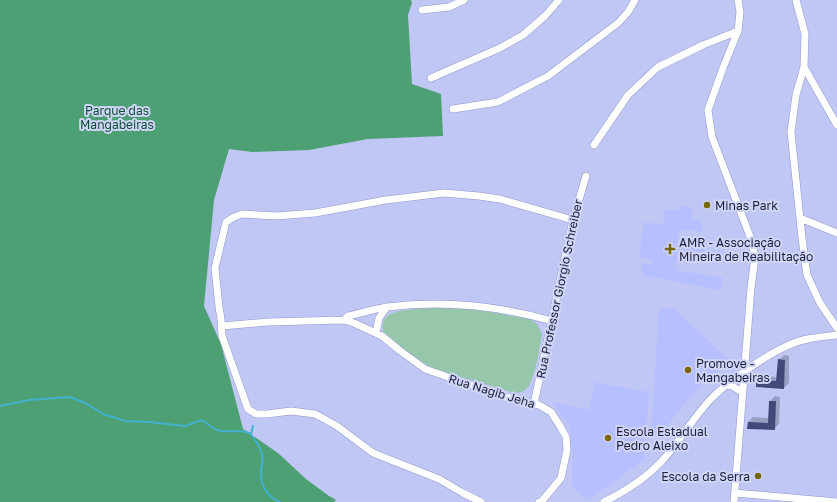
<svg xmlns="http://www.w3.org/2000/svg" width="837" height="502" viewBox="0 0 837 502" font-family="'Golos Text',sans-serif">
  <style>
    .built { fill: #b6bfff }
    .green { fill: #97c7aa }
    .forest { fill: #4ca073 }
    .shadow { fill: #0003 }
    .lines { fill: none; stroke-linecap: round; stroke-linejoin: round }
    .stream { stroke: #42b1ce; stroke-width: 2 }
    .building { fill: #434878 }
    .minor-casing { stroke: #8f97ce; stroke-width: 8 }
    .minor { stroke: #fff; stroke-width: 7 }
    .poi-dot { fill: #796800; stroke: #d0d5f8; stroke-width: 1.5 }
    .labels { text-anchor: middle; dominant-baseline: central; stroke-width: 4; stroke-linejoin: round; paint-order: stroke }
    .park-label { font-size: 12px; fill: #0e5032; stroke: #d0d5f8 }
    .poi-label { font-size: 12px; fill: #1e2036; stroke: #d0d5f8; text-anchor: start }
    .street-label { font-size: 12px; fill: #1e2036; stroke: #d0d5f8 }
  </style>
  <rect width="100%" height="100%" fill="#c0c7f5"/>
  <path class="built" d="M679 205 693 208 691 219 702 221 701 232 679 229 677 245 727 253 726 260 678 253 675 270 723 278 720 290 642 275 641 263 651 265 652 259 639 257 644 222 663 225 665 209 678 211Z
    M673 308 732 363 708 378 683 405 660 436 651 435 659 309Z
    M595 382 649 392 644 460 588 500 578 492 572 485V451L569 425 552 402 588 410Z"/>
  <path class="green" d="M446 308 478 310 530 319 537 324 542 334C540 346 535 378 528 387 524 392 519 393 514 393L432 368 413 356 383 332C382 325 383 319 389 315 399 308 433 308 446 308Z"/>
  <path class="forest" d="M0 0H411L412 3 408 15 412 84 441 94 443 136 368 139 309 150 252 152 229 149 214 200 204 306 221 344 243 429 278 453 306 479 329 496 336 500 334 502H0Z"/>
  <path class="shadow" d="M784 355 789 356V383L784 388 757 381 761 376 777 377 779 360Z
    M775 396 780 397 779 424 774 429 748 422 753 417 769 418 770 401Z"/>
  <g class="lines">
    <path class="stream" d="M0 406 29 400 70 397 85 403 103 414 125 421 149 422 185 426 202 420C207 423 212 428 217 430 227 434 247 427 252 436 256 441 261 448 262 455 263 460 262 465 261 470 260 485 267 497 280 502
      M251 434 253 426"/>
  </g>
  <path class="building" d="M778 359 785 360 784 389 756 387V380L776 381Z
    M769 401H776L775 430 747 429 748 422 768 423Z"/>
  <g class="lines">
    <defs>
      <path id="minor" d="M796 0 805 34 804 67 796 95 791 132 802 238 807 275 820 303 837 328
        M422 10 449 7 464 0
        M804 67 837 125
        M431 78 500 48 523 35 545 16 559 0
        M453 109 498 102 548 76 618 23 628 12 635 0
        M594 145 628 95 658 67 703 45 738 31
        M800 218 837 233
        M344 320 354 323 382 336 399 350 425 369 505 397 539 405 551 412 560 426 566 437 567 450 561 478 542 501 539 502
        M222 326 268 322 344 320 348 316C361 313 374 309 387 307 443 300 499 306 552 321
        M376 333 379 318 387 307
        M727 385 732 386 742 392
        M534 404 573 220 586 176
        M735 493 837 502
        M481 502 463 493 439 479 373 453 337 426 315 414 291 411 267 414H256L248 409 222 336 221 319 219 307 215 268 226 222 234 217 242 214 276 216 315 213 386 200 444 193 479 196 500 199 573 220
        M604 502C624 492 645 479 661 462 678 444 691 421 708 402 725 383 766 355 789 345 804 338 821 337 837 335
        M734 502 751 288 755 257 751 239 712 137 708 110 723 68 738 31 740 12 738 0"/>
    </defs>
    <use href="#minor" class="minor-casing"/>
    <use href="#minor" class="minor"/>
  </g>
  <g class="poi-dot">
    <circle cx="707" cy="205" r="4"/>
    <path d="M668 243h4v4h4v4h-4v4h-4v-4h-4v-4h4z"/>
    <circle cx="688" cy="370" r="4"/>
    <circle cx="608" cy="438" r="4"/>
    <circle cx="758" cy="476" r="4"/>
  </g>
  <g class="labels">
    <g class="park-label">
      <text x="117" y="110">Parque das<tspan x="117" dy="14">Mangabeiras</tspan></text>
    </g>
    <g class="poi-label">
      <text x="715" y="205">Minas Park</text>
      <text x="679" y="242">AMR - Associação<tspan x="679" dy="14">Mineira de Reabilitação</tspan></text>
      <text x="696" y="363">Promove -<tspan x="696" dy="14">Mangabeiras</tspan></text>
      <text x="616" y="431">Escola Estadual<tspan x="616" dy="14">Pedro Aleixo</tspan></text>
      <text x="750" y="476" text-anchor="end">Escola da Serra</text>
    </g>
    <g class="street-label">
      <text transform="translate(559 289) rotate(-78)">Rua Professor Giorgio Schreiber</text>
      <text transform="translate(492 391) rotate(17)">Rua Nagib Jeha</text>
    </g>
  </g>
</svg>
